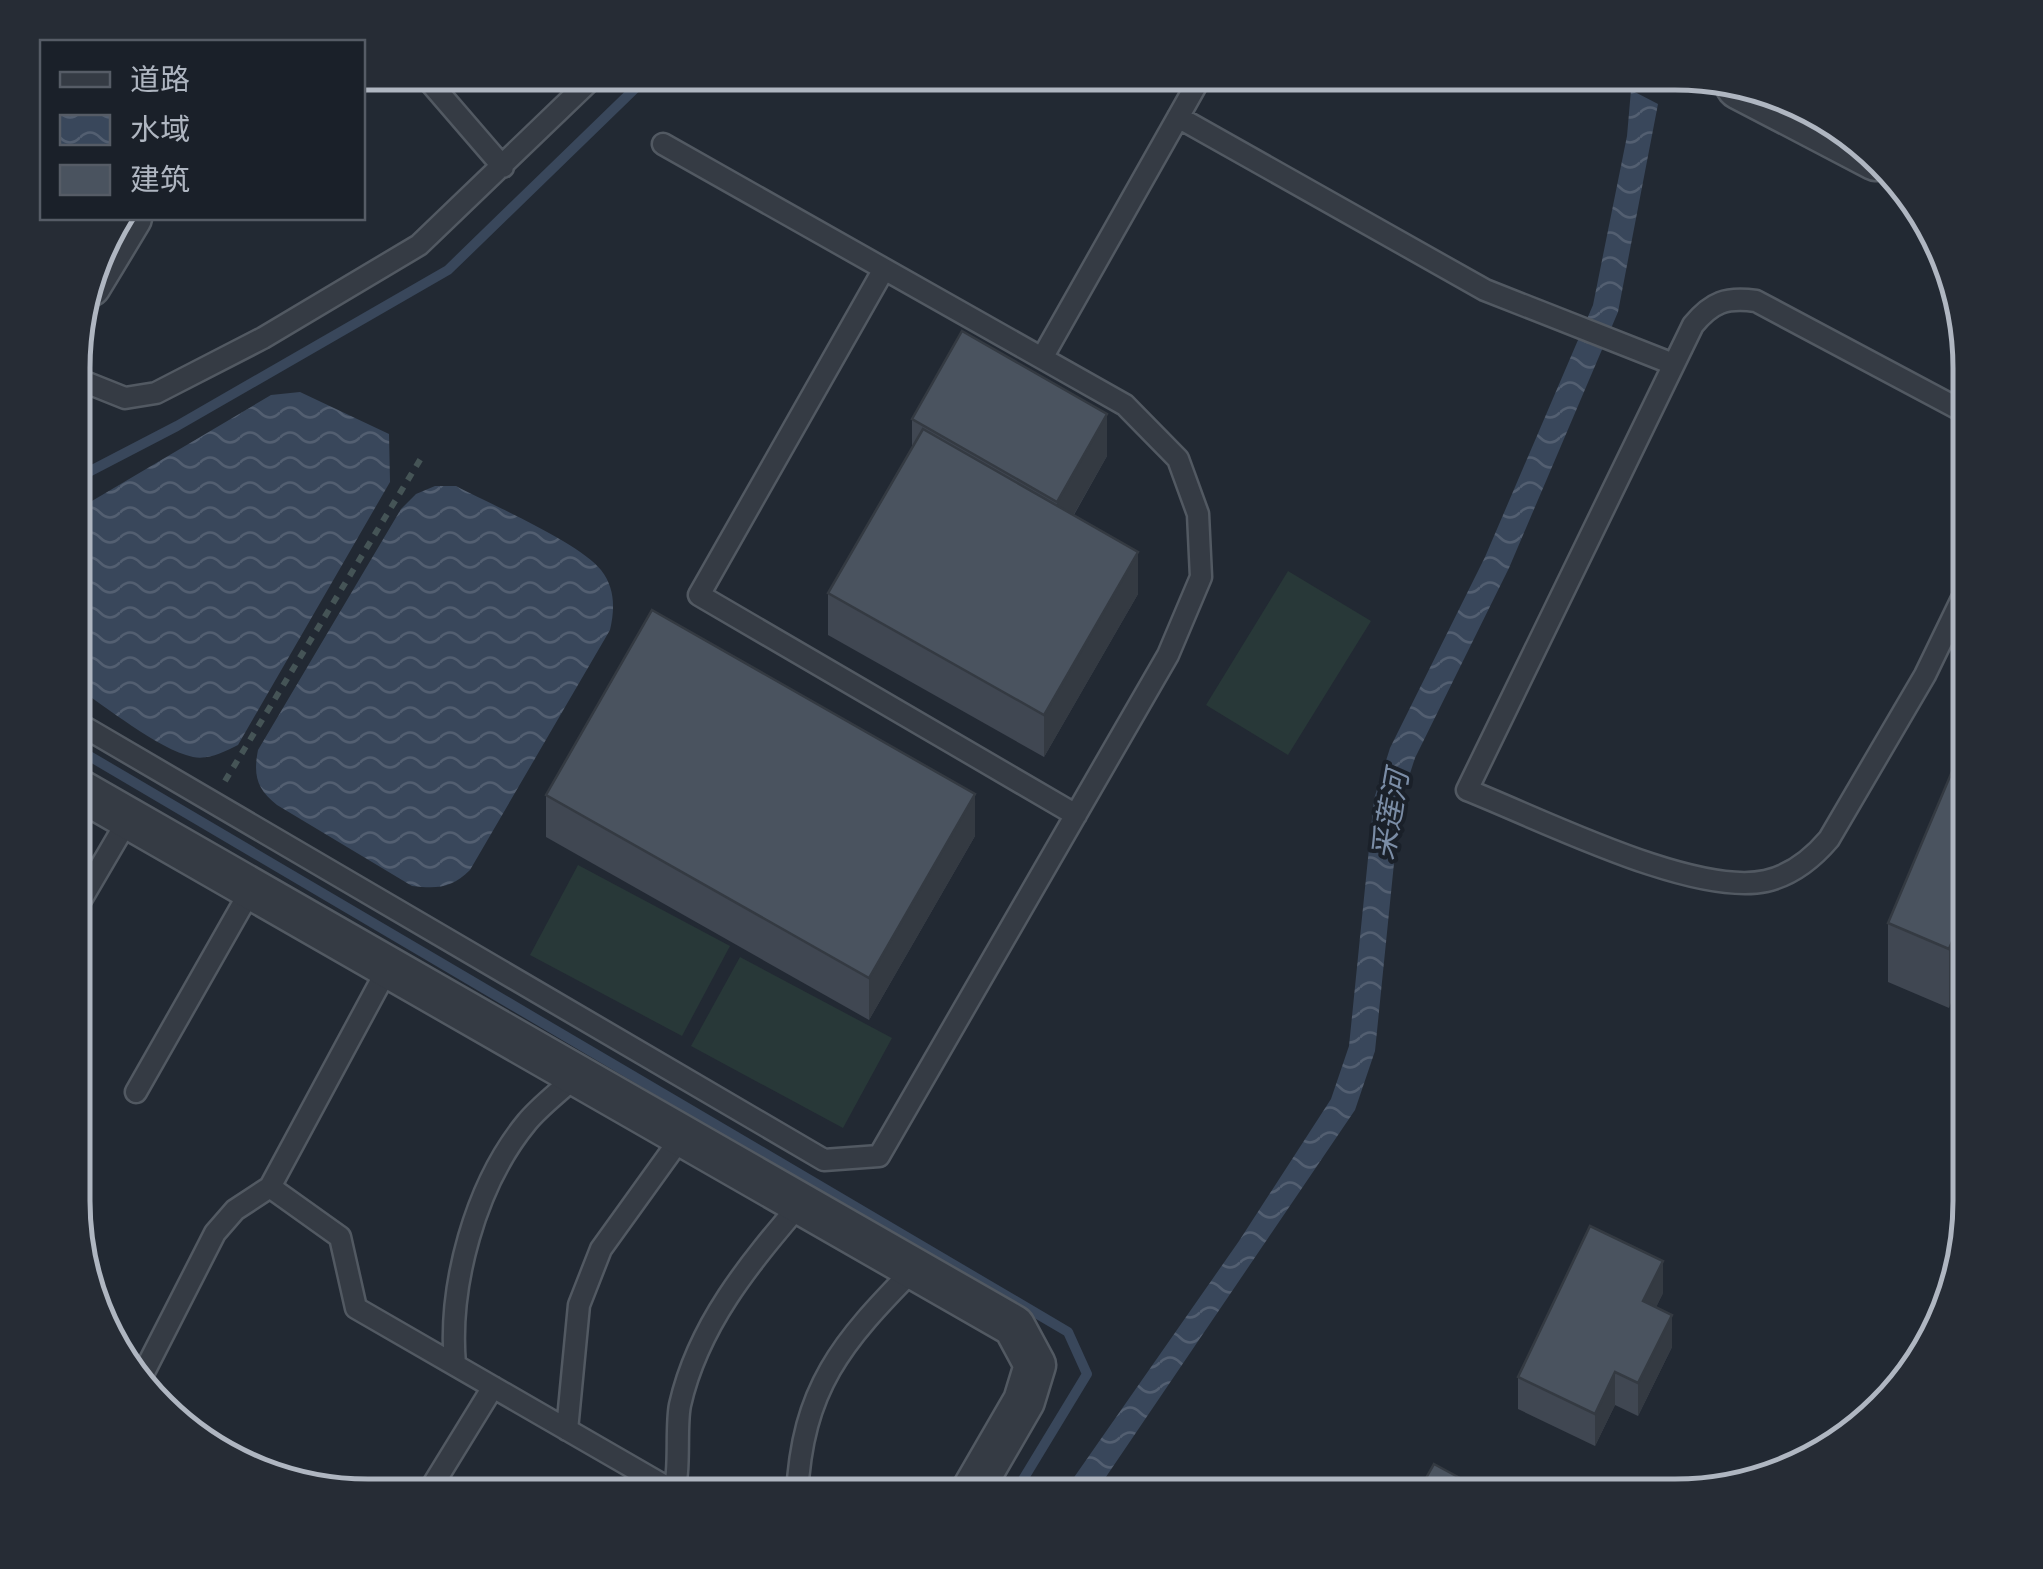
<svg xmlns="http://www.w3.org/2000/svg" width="2043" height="1569" viewBox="0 0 2043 1569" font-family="'Varela Round','Noto Sans SC',sans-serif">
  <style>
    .grass { fill: #283838 }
    .water { fill: url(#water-waves) }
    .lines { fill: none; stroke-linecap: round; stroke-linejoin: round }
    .stream { stroke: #39475b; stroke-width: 10 }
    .service-casing { stroke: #525962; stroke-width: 25 }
    .minor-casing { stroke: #525962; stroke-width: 45 }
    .tertiary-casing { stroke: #525962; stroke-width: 55 }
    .path { stroke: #455456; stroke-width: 6; stroke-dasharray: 8 8; stroke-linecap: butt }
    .service { stroke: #353b44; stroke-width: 20 }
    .minor { stroke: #353b44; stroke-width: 40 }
    .tertiary { stroke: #353b44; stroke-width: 50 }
    .wall { fill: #404752 }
    .shaded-wall { fill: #343a42 }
    .building { fill: #4a535f; stroke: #343a42; stroke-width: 2.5 }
    .labels { text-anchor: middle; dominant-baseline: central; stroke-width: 8; stroke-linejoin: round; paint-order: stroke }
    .water-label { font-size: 30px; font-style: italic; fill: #7b8da6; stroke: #1a2029 }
    .rim { fill: none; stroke: #afb6c1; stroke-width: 5 }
  </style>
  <defs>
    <pattern id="water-waves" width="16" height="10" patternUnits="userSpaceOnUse" patternTransform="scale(2.5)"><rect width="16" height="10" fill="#39475b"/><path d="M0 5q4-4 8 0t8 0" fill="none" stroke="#535f71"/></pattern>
  </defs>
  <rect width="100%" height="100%" fill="#222933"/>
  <path class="grass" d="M1288 571 1371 621 1288 755 1206 705Z
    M578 865 730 946 682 1036 530 955Z
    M740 957 892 1038 843 1128 691 1046Z"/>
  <path class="water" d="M1631 90 1658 104 1618 312 1509 568 1415 758 1400 804 1375 1051 1355 1110 1093 1496H1061L1239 1241 1331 1099 1349 1046 1374 799 1390 748 1485 557 1593 305 1627 136Z
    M300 392 389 434 390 482 238 745C224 752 209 760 193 757 157 749 106 706 74 686L75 511 271 395Z
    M435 486H456C490 504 580 543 601 570 615 588 615 608 610 630L470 870C452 888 438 889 412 886L277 805C257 789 253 776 258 750L401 509 416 494Z"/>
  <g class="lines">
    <path class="stream" d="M75 479 177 426 448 270 651 73
      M74 747 1068 1332 1087 1374 1013 1496"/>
    <defs>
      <path id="service" d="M422 73 503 167
        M1178 117 1485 290 1673 364
        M884 269 699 595 1076 815
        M1042 358 1203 73
        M75 378 125 398 156 393 263 338 419 245 598 73
        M1970 582 1925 675 1829 839C1812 859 1792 875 1766 881 1693 897 1539 818 1467 790L1693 325C1712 302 1726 297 1756 301L1970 415
        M74 721 824 1160 879 1156 1168 655 1201 577 1198 514 1178 459 1125 405 663 144
        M74 912 129 818
        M389 966 270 1187 340 1237 356 1308 682 1496
        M136 1092 252 888
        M73 1185 78 1176
        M455 1365C448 1286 475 1185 527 1122 541 1105 562 1090 578 1074
        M140 1380 215 1233 235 1210 270 1187
        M567 1430 579 1305 601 1249 683 1135
        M426 1496 493 1387
        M671 1496C682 1478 675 1430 680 1405 698 1325 749 1264 801 1203
        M797 1496C802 1388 842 1342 914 1269"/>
      <path id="minor" d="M90 286 131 218
        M74 787 1014 1326 1035 1365 1024 1401 969 1496"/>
      <path id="tertiary" d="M1741 84 1877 155"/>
    </defs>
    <use href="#service" class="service-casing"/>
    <use href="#minor" class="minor-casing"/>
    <use href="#tertiary" class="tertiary-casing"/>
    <path class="path" d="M225 781 423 455"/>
    <use href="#service" class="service"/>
    <use href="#minor" class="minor"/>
    <use href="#tertiary" class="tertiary"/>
  </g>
  <path class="wall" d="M912 419 1107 456 1074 515 1138 594 1044 757 828 635V593L912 447Z
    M1970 729 1949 1008 1888 982V923Z
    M546 795 975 836 869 1020 546 837Z
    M1663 1293 1656 1307 1672 1347 1638 1416 1615 1405 1595 1446 1518 1409V1377Z"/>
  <path class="shaded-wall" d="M1107 414V456L1057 544V502Z
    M1138 552V594L1044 757V715Z
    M975 794V836L869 1020V978Z
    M1970 898V957L1949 1008V949Z
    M1663 1261V1293L1643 1334V1301Z
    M1672 1315V1347L1638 1416V1383Z
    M1615 1372V1405L1595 1446V1414Z"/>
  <path class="building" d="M962 331 1107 414 1057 502 912 419Z
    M923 429 1138 552 1044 715 828 593Z
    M652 610 975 794 869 978 546 795Z
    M1970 729V898L1949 949 1888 923Z
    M1590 1226 1663 1261 1643 1301 1672 1315 1638 1383 1615 1372 1595 1414 1518 1377Z
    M1434 1464 1493 1496H1416Z"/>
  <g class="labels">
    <g class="water-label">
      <text transform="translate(1391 815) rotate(-80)">采莲河</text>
    </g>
  </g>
  <path d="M0 0H2043V1569H0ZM368 90H1675A278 278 0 0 1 1953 368V1201A278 278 0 0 1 1675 1479H368A278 278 0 0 1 90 1201V368A278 278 0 0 1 368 90Z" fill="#262c35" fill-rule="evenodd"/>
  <path class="rim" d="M368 90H1675A278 278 0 0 1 1953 368V1201A278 278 0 0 1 1675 1479H368A278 278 0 0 1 90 1201V368A278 278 0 0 1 368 90Z"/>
  <rect x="40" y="40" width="325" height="180" fill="#1a2029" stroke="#565c66" stroke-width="2.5"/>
  <rect x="60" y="72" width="50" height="15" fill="#353b44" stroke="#565c66" stroke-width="2.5"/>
  <text x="130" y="90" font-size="30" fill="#afb6c1">道路</text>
  <rect x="60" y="115" width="50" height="30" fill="url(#water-waves)" stroke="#565c66" stroke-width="2.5"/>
  <text x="130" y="140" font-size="30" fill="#afb6c1">水域</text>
  <rect x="60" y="165" width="50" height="30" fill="#4a535f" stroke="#565c66" stroke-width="2.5"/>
  <text x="130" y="190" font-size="30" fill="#afb6c1">建筑</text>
</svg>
